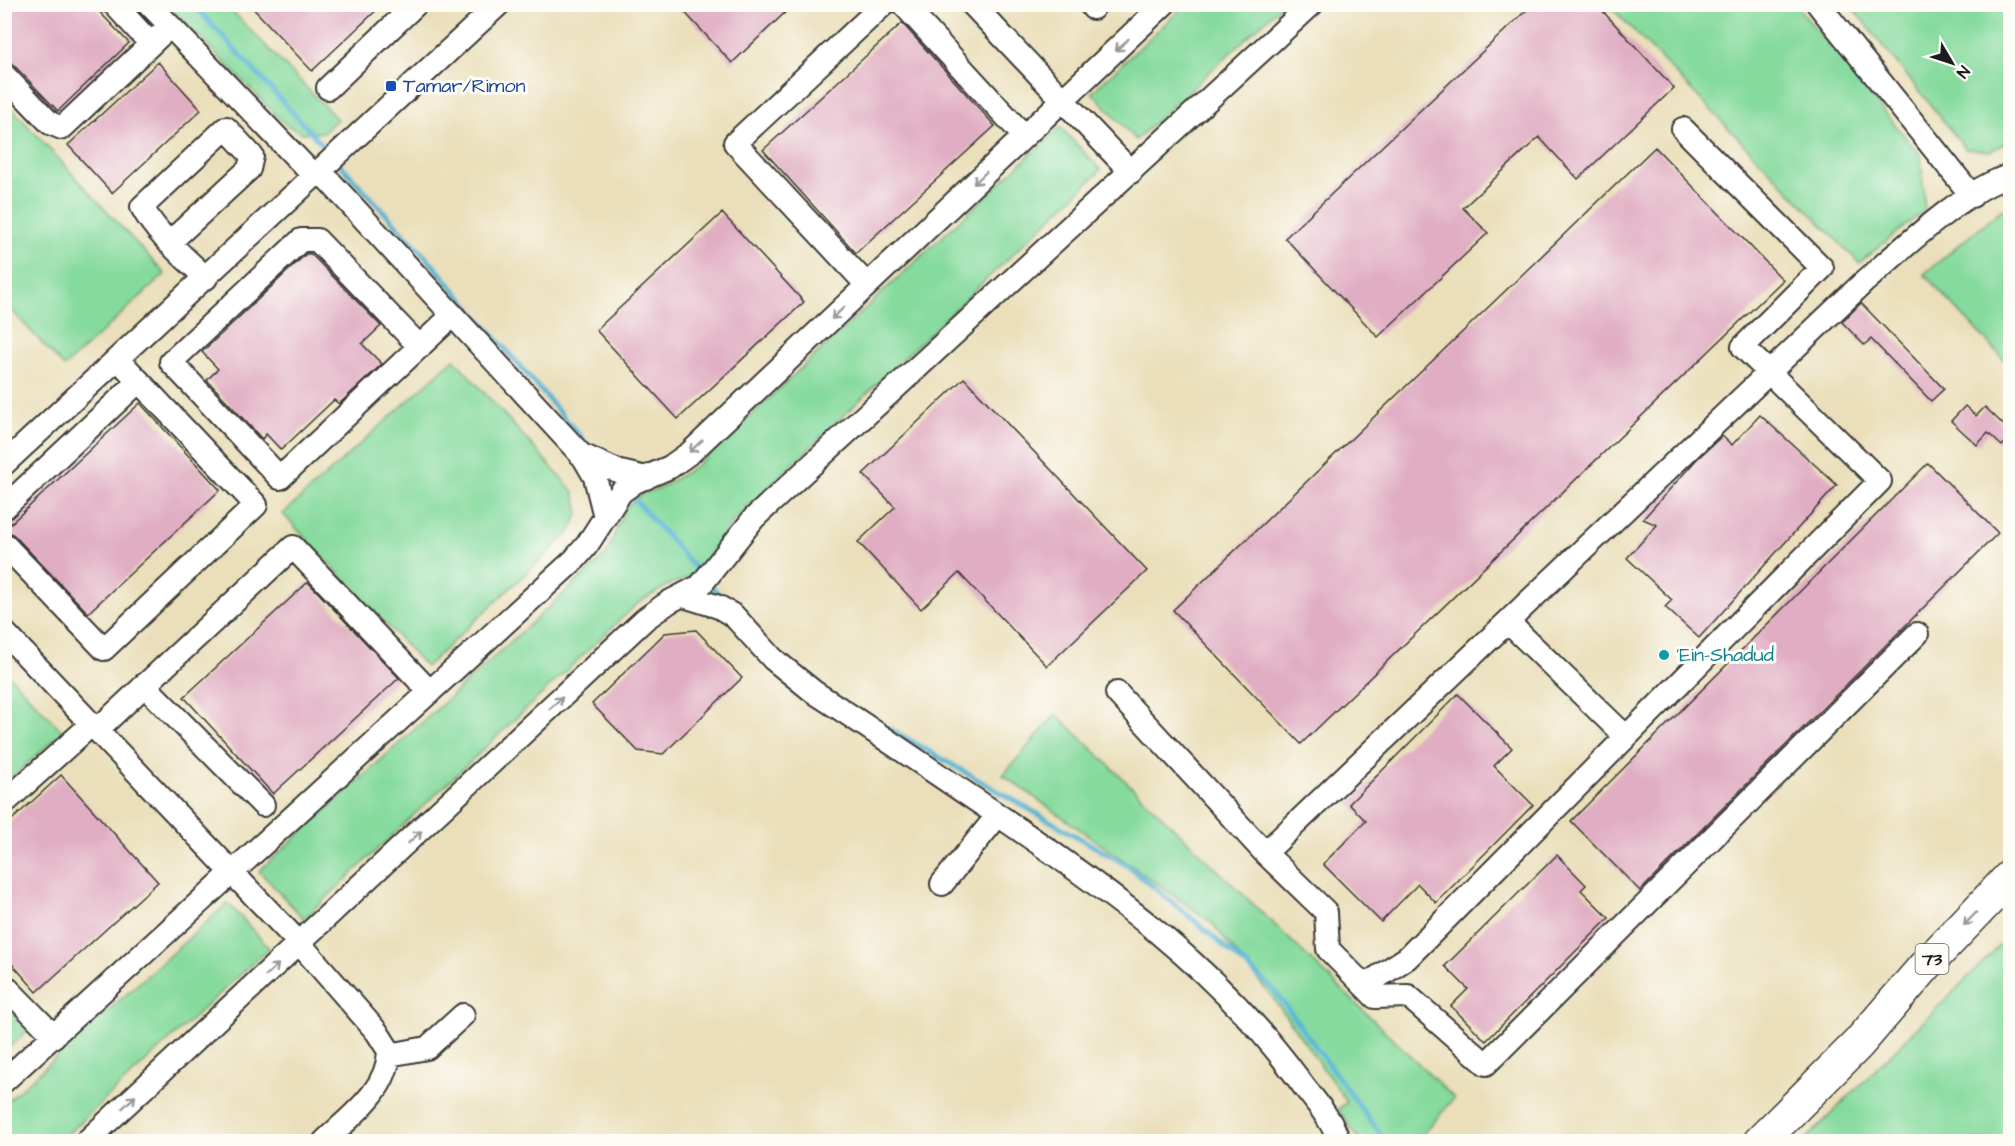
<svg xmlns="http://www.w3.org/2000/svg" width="2015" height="1146" viewBox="0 0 2015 1146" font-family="'Architects Daughter',sans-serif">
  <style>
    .green { fill: #85da9d; stroke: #507b5c; stroke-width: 1.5 }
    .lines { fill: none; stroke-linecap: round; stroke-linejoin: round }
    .stream { stroke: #56b3d4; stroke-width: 5 }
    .building { fill: #e0adc2 }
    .minor-casing { stroke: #3b3934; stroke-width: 26 }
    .highway-casing { stroke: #3b3934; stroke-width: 36 }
    .minor { stroke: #fff; stroke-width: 22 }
    .highway { stroke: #fff; stroke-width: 33 }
    .oneway { stroke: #999 }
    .transit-dot { fill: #1a4fb4; stroke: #fdfcf7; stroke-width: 2 }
    .culture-dot { fill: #0f9aa8; stroke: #fdfcf7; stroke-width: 2 }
    .labels { text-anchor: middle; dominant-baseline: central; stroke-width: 6; stroke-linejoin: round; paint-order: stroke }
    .shield { fill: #fdfcf7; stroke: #605f5e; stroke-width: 1.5 }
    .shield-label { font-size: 18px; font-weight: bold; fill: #1c1c1c }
    .transit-label { font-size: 20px; fill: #164399; stroke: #fdfcf7; text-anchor: start }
    .culture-label { font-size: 20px; fill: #0d838f; stroke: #fdfcf7; text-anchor: start }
  </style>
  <rect width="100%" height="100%" fill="#fdfcf7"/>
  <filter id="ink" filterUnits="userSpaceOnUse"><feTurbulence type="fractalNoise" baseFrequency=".0167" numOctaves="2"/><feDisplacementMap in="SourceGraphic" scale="12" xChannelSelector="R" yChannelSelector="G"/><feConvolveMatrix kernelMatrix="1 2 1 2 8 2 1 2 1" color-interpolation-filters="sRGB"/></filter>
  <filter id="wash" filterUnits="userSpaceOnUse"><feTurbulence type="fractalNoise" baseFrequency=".008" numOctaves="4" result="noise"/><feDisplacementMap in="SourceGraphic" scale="24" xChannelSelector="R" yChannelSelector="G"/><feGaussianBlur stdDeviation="1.35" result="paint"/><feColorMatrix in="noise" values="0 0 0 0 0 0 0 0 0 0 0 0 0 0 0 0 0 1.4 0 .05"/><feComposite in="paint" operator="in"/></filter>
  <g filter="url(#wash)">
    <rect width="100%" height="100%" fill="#eadfba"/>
    <path class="green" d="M168 5H226L337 119 324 132 303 133 286 125Z
      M1185 5H1282L1136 140 1092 92Z
      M1609 5H1796L1921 156 1925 210 1859 263Z
      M1850 5H2010V140L1991 151 1966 149Z
      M5 101 165 274 64 367 5 303Z
      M1060 127 1101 170 731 523 706 564 687 579 672 583 638 603 304 919 259 871 606 555 625 508 642 494 659 489 696 466Z
      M2010 208V366L1924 274 2001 210Z
      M454 359 574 492 579 513 570 532 426 667 283 514Z
      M5 671 63 732 5 784H4Z
      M1056 714 1454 1098 1418 1141H1360L1338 1109 1347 1102 1275 1001 1211 922 1003 775Z
      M228 903 269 948 60 1141H5V1103Z
      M2010 935V1141H1804Z
      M4 1005 28 1030 5 1051H4Z"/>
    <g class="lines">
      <path class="stream" d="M193 4 330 153
        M338 162 434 266 592 450
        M629 493 702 576
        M709 583 725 601
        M890 729 1128 866 1195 921 1273 989 1386 1142"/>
    </g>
    <g id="blocks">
      <path class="building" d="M4 4H92L129 43 58 111 4 55Z
        M249 4H383L312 71Z
        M677 4H794L732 63Z
        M1533 4H1596L1674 88 1578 179 1539 137 1463 208 1488 233 1378 337 1285 238Z
        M902 23 995 126 856 253 763 150Z
        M158 62 201 110 112 193 68 145Z
        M1655 147 1783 280 1301 744 1173 610Z
        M722 213 804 302 678 419 596 330Z
        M306 254H311L381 326 362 344 382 364 339 404 334 400 281 450 266 434 262 439 207 380 218 369 202 352Z
        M1861 303 1944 389 1931 401 1871 339 1864 345 1842 322Z
        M964 378 1147 571 1047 666 959 573 921 609 858 542 895 507 863 474Z
        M140 403 220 490 88 613 14 535 5 529Z
        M1965 406 1976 416 1985 407 2010 431V436L2002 446 1988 433 1977 445 1951 421Z
        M1760 415 1837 485 1699 638 1665 607 1672 600 1627 558 1657 525 1643 519 1697 459 1722 436 1732 445Z
        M1928 463 1998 533 1640 891 1571 821Z
        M308 582 399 678 273 794 184 697Z
        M696 630 742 678 663 754 638 751 592 704 665 633Z
        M1458 694 1512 748 1494 766 1533 805 1436 903 1418 884 1381 922 1323 864 1366 821 1349 804Z
        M61 775 158 882 37 992 4 955V827Z
        M1557 855 1586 885 1581 890 1609 918 1486 1041 1451 1006 1468 989 1445 966Z"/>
    </g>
  </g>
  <g filter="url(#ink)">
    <use href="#blocks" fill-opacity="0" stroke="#3b3934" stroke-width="1.5"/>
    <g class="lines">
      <defs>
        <path id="minor" d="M114 4 151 44
          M149 4 315 177
          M903 4 1024 136
          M972 4 1131 172
          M1090 4 1093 8
          M1818 4 1972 196
          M4 75 50 123 62 128 170 26
          M328 88 416 4
          M321 172 584 458 595 477 605 517
          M169 243 249 169 252 156 226 128 142 207C157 235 183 256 206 278
          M867 285 735 143 884 4
          M420 347 317 240H301L171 362 280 478 453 315
          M580 454 620 472 646 478
          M4 464 499 4
          M4 508 139 381
          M4 544 104 649 256 505 118 359
          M684 596 719 607 734 616 773 659 814 692C875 731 935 773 995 813 1108 890 1215 966 1297 1077 1311 1097 1332 1118 1339 1142
          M1508 622 1626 737
          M4 632 300 944 377 1032 389 1051C388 1091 350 1116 324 1142
          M1917 634 1486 1064 1408 996 1375 997 1328 949 1326 912 1265 853 1864 282C1900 251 1967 187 2010 176
          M144 685 263 805
          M1117 693 1265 853
          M98 729 293 547 430 692
          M4 803 92 724
          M942 884 998 815
          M4 985 54 1036
          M1364 986 1407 958 1880 481 1743 347 1822 268 1683 129
          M389 1055 427 1048 463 1015
          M4 1081 575 559 587 545 621 492 635 482 670 467 691 452 1164 4
          M86 1142 645 619 669 602 700 586 754 518 1312 4"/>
        <path id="highway" d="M1760 1142 1858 1044 1925 966 2010 877"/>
      </defs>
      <use href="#minor" class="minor-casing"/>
      <use href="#highway" class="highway-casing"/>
      <use href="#minor" class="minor"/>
      <use href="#highway" class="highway"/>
    </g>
    <defs><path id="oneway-shaft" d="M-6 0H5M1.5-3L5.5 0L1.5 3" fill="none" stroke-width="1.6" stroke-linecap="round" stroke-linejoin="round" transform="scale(1.5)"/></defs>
    <g class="oneway">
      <use href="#oneway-shaft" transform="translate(1122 45) rotate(137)"/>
      <use href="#oneway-shaft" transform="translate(980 178) rotate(136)"/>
      <use href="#oneway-shaft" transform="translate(838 313) rotate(137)"/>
      <use href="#oneway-shaft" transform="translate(696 446) rotate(138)"/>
      <use href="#oneway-shaft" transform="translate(556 703) rotate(-43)"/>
      <use href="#oneway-shaft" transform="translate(415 837) rotate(-43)"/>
      <use href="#oneway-shaft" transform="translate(1970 919) rotate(134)"/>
      <use href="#oneway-shaft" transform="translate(272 970) rotate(-43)"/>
      <use href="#oneway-shaft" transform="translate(129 1102) rotate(-43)"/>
    </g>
  </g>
  <rect class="transit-dot" x="385" y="80" width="12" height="12" rx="3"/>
  <circle class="culture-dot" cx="1664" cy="655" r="6"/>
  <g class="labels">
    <rect class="shield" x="1915.5" y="944" width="33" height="30" rx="4.5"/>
    <g class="shield-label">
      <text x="1932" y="959">73</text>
    </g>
    <g class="transit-label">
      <text x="403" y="86">Tamar/Rimon</text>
    </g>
    <g class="culture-label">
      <text x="1676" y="655">'Ein-Shadud</text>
    </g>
  </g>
  <rect width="2015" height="1146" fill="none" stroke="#fdfcf7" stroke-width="24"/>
  <g transform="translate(1952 63) rotate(129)" stroke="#fdfcf7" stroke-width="4.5" paint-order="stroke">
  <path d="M0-4.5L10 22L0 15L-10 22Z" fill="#1c1c1c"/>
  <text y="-9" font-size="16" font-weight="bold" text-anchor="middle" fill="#1c1c1c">N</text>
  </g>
</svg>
